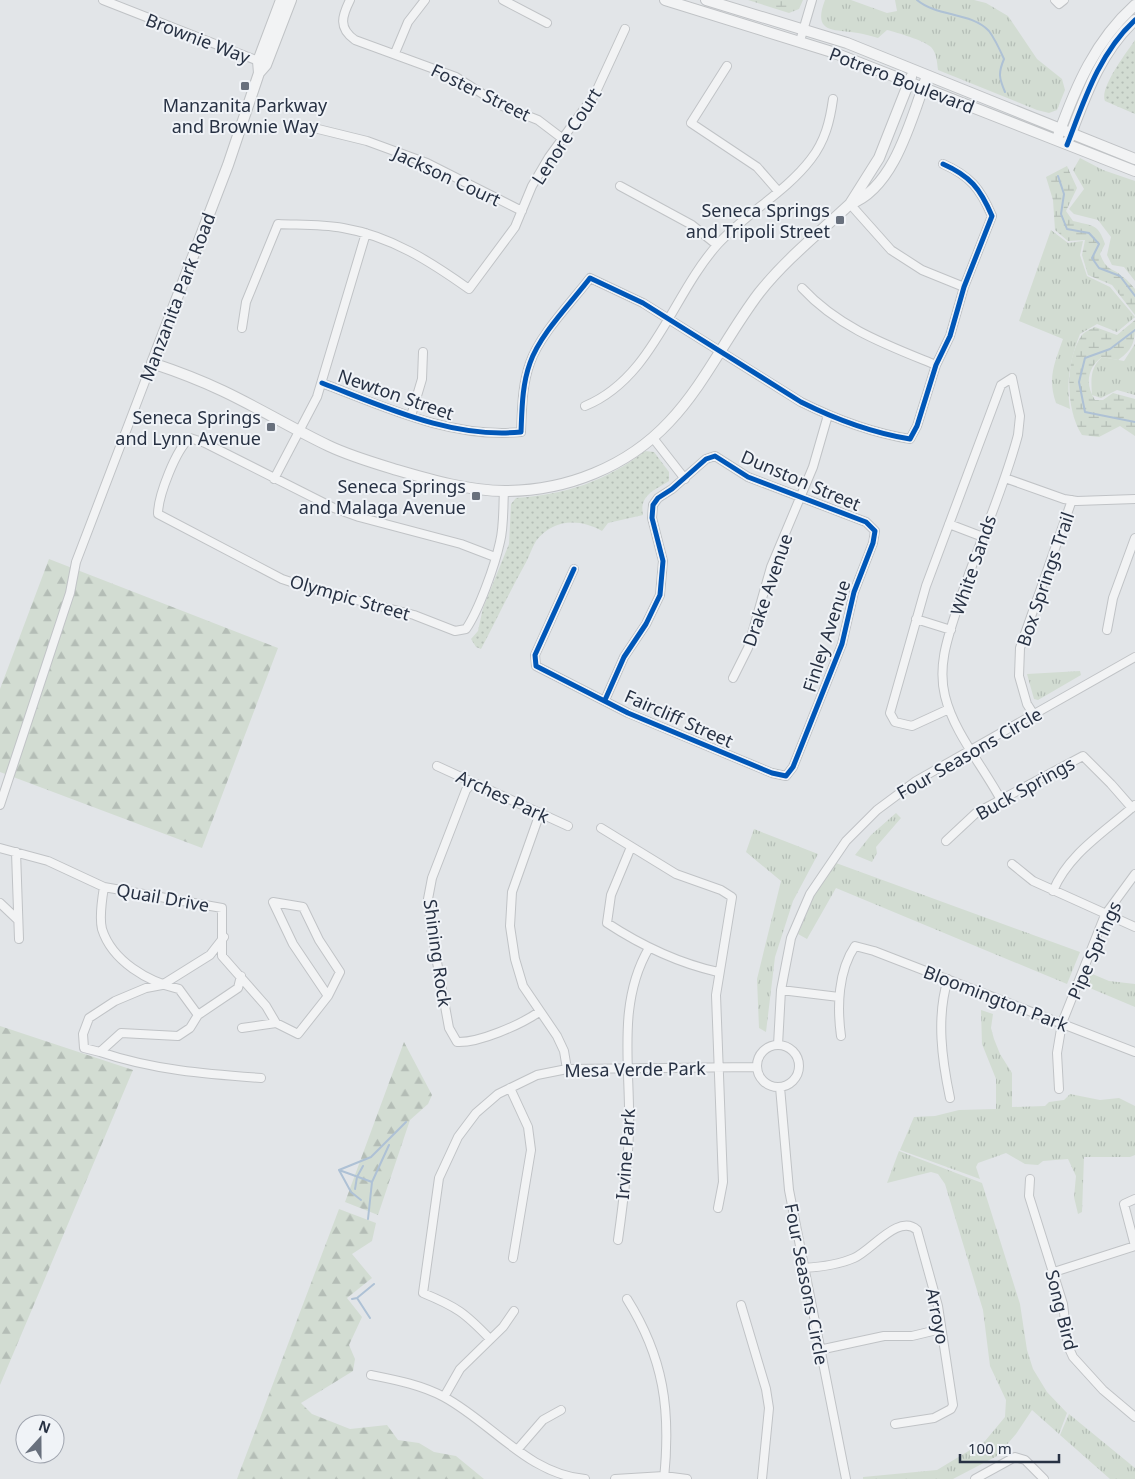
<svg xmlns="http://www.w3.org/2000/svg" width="1135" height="1479" viewBox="0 0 1135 1479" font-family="'Noto Sans',sans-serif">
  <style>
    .grass { fill: url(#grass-tufts) }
    .forest { fill: url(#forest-firs) }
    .wetland { fill: url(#wetland-marsh) }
    .park { fill: url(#park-dots) }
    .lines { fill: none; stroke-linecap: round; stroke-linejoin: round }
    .stream { stroke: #aec1d5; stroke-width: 2 }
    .minor-casing { stroke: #c0c3c6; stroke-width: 10 }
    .tertiary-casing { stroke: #c0c3c6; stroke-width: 12 }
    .minor { stroke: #f2f3f4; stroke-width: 8 }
    .tertiary { stroke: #f2f3f4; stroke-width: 10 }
    .cycleway-casing { stroke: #f0f3f7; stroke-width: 8 }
    .cycleway { stroke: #0057b8; stroke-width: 5 }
    .poi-dot { fill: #68707d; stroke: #f0f3f7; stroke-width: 2 }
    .labels { text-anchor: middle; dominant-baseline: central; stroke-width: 4; stroke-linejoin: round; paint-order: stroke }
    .street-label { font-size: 18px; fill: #273143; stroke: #f0f3f7 }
    .poi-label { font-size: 18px; fill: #273143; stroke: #f0f3f7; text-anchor: end }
  </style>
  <defs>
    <pattern id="grass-tufts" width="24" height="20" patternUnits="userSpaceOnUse" patternTransform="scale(1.25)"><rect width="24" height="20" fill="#d2dcd2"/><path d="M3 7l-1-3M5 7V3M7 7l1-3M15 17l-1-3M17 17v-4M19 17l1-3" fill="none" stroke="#b4bdb6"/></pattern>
    <pattern id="forest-firs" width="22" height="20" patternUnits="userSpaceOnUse" patternTransform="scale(1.25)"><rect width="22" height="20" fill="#d2dcd2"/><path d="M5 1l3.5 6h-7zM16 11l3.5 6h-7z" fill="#b4bdb6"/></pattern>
    <pattern id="wetland-marsh" width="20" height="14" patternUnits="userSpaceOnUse" patternTransform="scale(1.25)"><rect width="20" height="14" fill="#d2dcd2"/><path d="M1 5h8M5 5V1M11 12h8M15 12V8" fill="none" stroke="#b4bdb6"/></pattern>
    <pattern id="park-dots" width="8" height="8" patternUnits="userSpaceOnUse" patternTransform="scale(1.25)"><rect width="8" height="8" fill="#d2dcd2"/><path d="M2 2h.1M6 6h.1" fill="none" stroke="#b4bdb6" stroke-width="1.8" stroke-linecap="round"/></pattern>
  </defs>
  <rect width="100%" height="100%" fill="#e2e5e8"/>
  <path class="grass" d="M825 0H851L887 13 897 11 895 0H974L986 3 1008 16 1037 59 1062 79 1065 90 1057 110 1049 113 1037 110 938 70C937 63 937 53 931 47 923 40 898 33 887 30L878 38C871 36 865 34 858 33 834 29 812 34 825 0Z
    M1080 158 1103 170 1135 181V281L1124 267 1112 265 1107 255 1111 237 1098 220 1074 214 1069 209 1084 189 1073 170Z
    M1051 230 1068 243 1083 241 1080 255 1087 276 1110 287 1135 317 1117 332 1097 324 1080 334C1070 360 1066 381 1070 409L1056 403C1047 378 1055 362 1063 339L1019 321Z
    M1135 344V395L1117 390 1101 398 1092 395C1091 379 1090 368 1102 357L1124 361Z
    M1080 671 1081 675 1038 700 1034 699 1027 674Z
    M896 813 901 818 876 847 877 853 872 862 855 855 871 835Z
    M754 829 818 854 793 901 775 957 766 1032 759 1028 757 979 781 881 746 852Z
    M836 863 1080 952 1067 984 836 888 807 939 798 934 815 893Z
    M1090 973 1109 981 1135 984V1007L1085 986Z
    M981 1010 993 1014 991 1028 994 1039 1000 1054 1012 1073V1107L1045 1106 1049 1102 1064 1100 1070 1094 1100 1100 1119 1098 1135 1106V1155L1130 1157H1084L1082 1212 1078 1214 1074 1197 1076 1176 1068 1159 1043 1161 1038 1165 1025 1164 1006 1153 978 1163 976 1167 980 1179 900 1150 914 1117 935 1116 959 1110 996 1109V1079L982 1044Z
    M899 1151 982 1183 1020 1304 1027 1350 1033 1369 1047 1392 1067 1413 1059 1434 1032 1410 1016 1434 997 1456 953 1479H863V1477L937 1470 985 1441 1005 1417 1006 1400 990 1366 983 1310 945 1184 938 1174 931 1172 887 1183Z
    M1069 1414 1135 1468V1479H1110L1060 1435Z"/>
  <path class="forest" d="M49 559 278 648 202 848 0 772V689Z
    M0 1026 133 1070 0 1385Z
    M404 1042 432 1095 428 1104 410 1120 378 1215 345 1202Z
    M339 1209 376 1223 372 1241 352 1254 372 1278 347 1298 362 1317 349 1345 355 1359 353 1371 301 1403 312 1414 350 1429 387 1425 398 1440 419 1443 434 1452 456 1456 484 1479H237Z"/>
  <path class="wetland" d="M748 0H803L799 9 789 13Z
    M1067 166 1077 188 1066 211 1073 221C1092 226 1098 223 1105 244L1100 254C1107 272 1111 266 1123 277 1128 280 1131 285 1135 289V315L1112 285 1088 275 1082 255 1085 240 1068 241 1055 230 1053 200 1046 177Z
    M1135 320C1135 340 1135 348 1118 360L1102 357C1087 368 1085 385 1095 400H1103L1113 393 1135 399V436L1120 426 1099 437 1082 435C1066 411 1064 360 1082 335 1084 332 1091 329 1095 327L1117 335Z"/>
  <path class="park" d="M1135 40V114L1105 101C1099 88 1127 52 1135 40Z
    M645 451 654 452 669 472V481C655 490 639 495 643 515L608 523 602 531C579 518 553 519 536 541 531 549 529 558 524 566 509 593 496 621 481 649L476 647 471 639 478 631 483 608 509 544 511 504 516 498C564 495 607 481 645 451Z"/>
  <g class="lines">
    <path class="stream" d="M917 0C937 17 971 12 989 31 995 39 1000 50 1004 59 998 73 999 78 1005 92
      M1058 176 1064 194 1061 214 1067 229 1089 233 1099 244 1092 258 1099 268 1120 276 1135 296
      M1135 330 1110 349 1085 358 1079 382 1085 412 1135 422
      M339 1170 371 1157 406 1122
      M357 1177 363 1166
      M372 1182 389 1145
      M355 1189 357 1177
      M361 1200 351 1192 339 1170 372 1182 368 1219
      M357 1298 370 1318
      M352 1299 357 1298 374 1284"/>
    <defs>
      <path id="minor" d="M103 0 261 62
        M350 0C342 16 338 28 355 40L456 77 500 105 538 120 563 139
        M503 0 547 23
        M1055 0 1059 4 1064 0
        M800 41 812 0
        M395 53 408 22 425 0
        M727 66 691 123 757 167 778 191
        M314 128 367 141 427 163 522 211
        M620 186 692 225 717 245
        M850 204 891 250 922 270 964 287
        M802 288C839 328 887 345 936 365
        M242 328 246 302 278 224C299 225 321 224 343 228 391 236 431 262 469 289L515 227 532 186 549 157 595 94 625 29
        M322 383C385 407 452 439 521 432 522 409 522 385 530 363 540 334 571 303 590 278L643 303 801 402C835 419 873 433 910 439L917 426 936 365 950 336 964 287 992 216C980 188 970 176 943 164
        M585 406C653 378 672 295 718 244 746 213 786 192 811 159 825 141 830 121 833 99
        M411 416 422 379 423 352
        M653 438 685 479
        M1005 478 1064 499 1077 501 1135 499
        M274 479 317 397 366 233
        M949 524 983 537
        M495 557 461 544 359 517 334 508 205 443 190 438C176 449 158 496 158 514L282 579 306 587 414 615 455 631 466 629C479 610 495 565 500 542 504 526 503 508 504 491
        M574 569 535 655 536 666 628 713 772 773 786 776 793 767 842 644 854 592 873 543 875 531 866 522 748 477 715 456 706 459 672 489 658 498 653 505 652 518 663 561 660 595 646 624 624 657 605 700
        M916 619 951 630
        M1107 630 1113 598 1135 538
        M733 678 748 648 771 567 813 467 828 415
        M949 709 912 726 895 722 890 713 926 586 1001 385 1012 378 1020 416 1018 435C1003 492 977 547 959 603 949 634 937 664 945 696 954 733 983 766 1001 800
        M1034 715 1027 704 1019 676 1020 648 1072 500
        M437 766 568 826
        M473 782 466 790 432 878 428 899 431 929 449 1028 457 1042C479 1043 520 1025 539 1012
        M0 805 70 593 76 562 152 363
        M540 813 512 892 510 926 515 959 523 986 557 1036 564 1051 567 1069
        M601 828 676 874 721 890 732 897 716 995 723 1182 718 1208
        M946 841 976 813 1083 756 1111 784 1132 808
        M631 847 611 895 607 923C642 946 678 963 718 972
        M0 848 48 861 104 887 222 908V956L266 1006 276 1023
        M16 852 19 939
        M1012 864 1033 881 1135 927
        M104 887C102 899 99 917 102 929 112 961 148 982 179 989L198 1015
        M1053 891C1069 853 1105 832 1135 805
        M273 902 303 907 319 940 340 972 328 996 293 944Z
        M0 903 18 920
        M224 937 210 955 162 985 146 988 115 1001 89 1018 83 1034 84 1048 100 1052 121 1033 178 1036 190 1028 198 1015 238 988 241 976
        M948 979C936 1017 942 1060 950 1098
        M781 990 839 997
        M242 1028 276 1023 298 1034 328 996
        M841 1036C837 1007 838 971 855 946L874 951 1135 1052
        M778 1045 781 990 791 938 810 894 846 841 877 810 916 781 1135 657
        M757 1066a21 21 0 1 1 42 0a21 21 0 1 1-42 0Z
        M100 1052C153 1070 206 1074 261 1078
        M780 1087 789 1190 846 1479
        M510 1088 528 1127 531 1150 513 1258
        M1059 1089 1057 1053 1062 1023 1105 915 1135 874
        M1030 1179 1029 1196 1063 1304 1068 1346 1073 1357 1103 1390 1135 1417
        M1135 1199 1124 1204 1135 1246
        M618 1240C623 1204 628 1167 629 1131 631 1069 616 1004 649 948
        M804 1268C820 1267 838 1265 854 1258 872 1250 899 1213 917 1230L938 1306 953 1405 951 1409 934 1418 895 1424
        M1054 1272 1135 1246
        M627 1299C664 1358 671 1410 664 1479
        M741 1305 766 1389 769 1408 762 1479
        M490 1339C465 1313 457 1307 423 1293L439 1178 458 1137 476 1113 498 1094 537 1075 567 1069 757 1067
        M819 1350 884 1336H912L941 1329
        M371 1375C396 1380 422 1385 444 1397 492 1423 528 1474 585 1479
        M444 1397 460 1369 503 1327 514 1311
        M517 1450 543 1420 561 1410
        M615 1479 664 1476 687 1479
        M975 1479 1015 1457 1025 1460 1044 1479"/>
      <path id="tertiary" d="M291 0 266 65 259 73 228 165 152 363C176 371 200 380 223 391 259 408 293 429 329 446 350 456 374 463 397 470 431 480 469 491 505 491 566 491 627 467 669 422 705 384 727 335 759 293 785 260 819 233 850 204 895 188 912 116 927 76
        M665 0 832 52 1135 171
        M706 0 847 43 1135 159
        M259 73 258 61 281 0
        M1058 136C1076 86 1095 41 1135 5
        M1069 139C1085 97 1100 52 1135 20
        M850 204 879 158 911 77"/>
    </defs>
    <use href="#minor" class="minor-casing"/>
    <use href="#tertiary" class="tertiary-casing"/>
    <use href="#minor" class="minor"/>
    <use href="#tertiary" class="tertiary"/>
    <defs>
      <path id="cycleway" d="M1067 145C1084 101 1099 53 1135 20
        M322 383C385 407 452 439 521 432 522 409 522 385 530 363 540 334 571 303 590 278L643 303 801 402C835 419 873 433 910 439L917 426 936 365 950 336 964 287 992 216C980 188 970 176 943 164
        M574 569 535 655 536 666 628 713 772 773 786 776 793 767 842 644 854 592 873 543 875 531 866 522 748 477 715 456 706 459 672 489 658 498 653 505 652 518 663 561 660 595 646 624 624 657 605 700"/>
    </defs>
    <use href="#cycleway" class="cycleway-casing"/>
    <use href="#cycleway" class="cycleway"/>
  </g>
  <g class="poi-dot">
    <rect x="240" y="81" width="10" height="10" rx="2.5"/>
    <rect x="835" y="215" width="10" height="10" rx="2.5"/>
    <rect x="266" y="422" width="10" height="10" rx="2.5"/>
    <rect x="471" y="491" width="10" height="10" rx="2.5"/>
  </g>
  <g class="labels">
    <g class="street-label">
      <text transform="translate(198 38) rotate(21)">Brownie Way</text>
      <text transform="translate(902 80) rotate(21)">Potrero Boulevard</text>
      <text transform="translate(481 92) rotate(26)">Foster Street</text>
      <text transform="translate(566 136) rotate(-57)">Lenore Court</text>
      <text transform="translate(447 176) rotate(25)">Jackson Court</text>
      <text transform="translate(177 297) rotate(-69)">Manzanita Park Road</text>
      <text transform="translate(396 394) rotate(19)">Newton Street</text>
      <text transform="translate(801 480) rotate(23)">Dunston Street</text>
      <text transform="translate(973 565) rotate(-71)">White Sands</text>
      <text transform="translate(1045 579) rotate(-71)">Box Springs Trail</text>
      <text transform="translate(767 590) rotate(-71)">Drake Avenue</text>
      <text transform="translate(350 597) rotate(16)">Olympic Street</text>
      <text transform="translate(826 636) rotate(-72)">Finley Avenue</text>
      <text transform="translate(679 718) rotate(24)">Faircliff Street</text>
      <text transform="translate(969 753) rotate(-30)">Four Seasons Circle</text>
      <text transform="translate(1025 788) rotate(-29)">Buck Springs</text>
      <text transform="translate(503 796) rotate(25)">Arches Park</text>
      <text transform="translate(163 897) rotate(10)">Quail Drive</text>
      <text transform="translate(1094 950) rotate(-66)">Pipe Springs</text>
      <text transform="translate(438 953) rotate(82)">Shining Rock</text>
      <text transform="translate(996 998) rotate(21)">Bloomington Park</text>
      <text transform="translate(635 1069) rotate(-1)">Mesa Verde Park</text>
      <text transform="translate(625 1154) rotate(-86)">Irvine Park</text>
      <text transform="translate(807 1284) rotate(79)">Four Seasons Circle</text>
      <text transform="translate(1062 1310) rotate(76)">Song Bird</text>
      <text transform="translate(938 1316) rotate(79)">Arroyo</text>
    </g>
    <g class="poi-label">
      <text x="245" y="105" text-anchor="middle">Manzanita Parkway<tspan x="245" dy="21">and Brownie Way</tspan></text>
      <text x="830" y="210">Seneca Springs<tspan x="830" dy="21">and Tripoli Street</tspan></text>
      <text x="261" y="417">Seneca Springs<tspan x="261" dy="21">and Lynn Avenue</tspan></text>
      <text x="466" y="486">Seneca Springs<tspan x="466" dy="21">and Malaga Avenue</tspan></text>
    </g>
  </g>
  <g transform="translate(40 1439) rotate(21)"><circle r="24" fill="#f0f3f7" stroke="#a0a5af"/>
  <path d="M0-4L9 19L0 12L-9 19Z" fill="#68707d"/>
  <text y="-8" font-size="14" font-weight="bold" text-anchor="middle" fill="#273143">N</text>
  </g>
  <path d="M960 1454v8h99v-8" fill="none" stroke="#273143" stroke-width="2.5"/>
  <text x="968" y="1454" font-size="15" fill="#273143" stroke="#f0f3f7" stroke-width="4" paint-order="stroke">100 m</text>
</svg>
